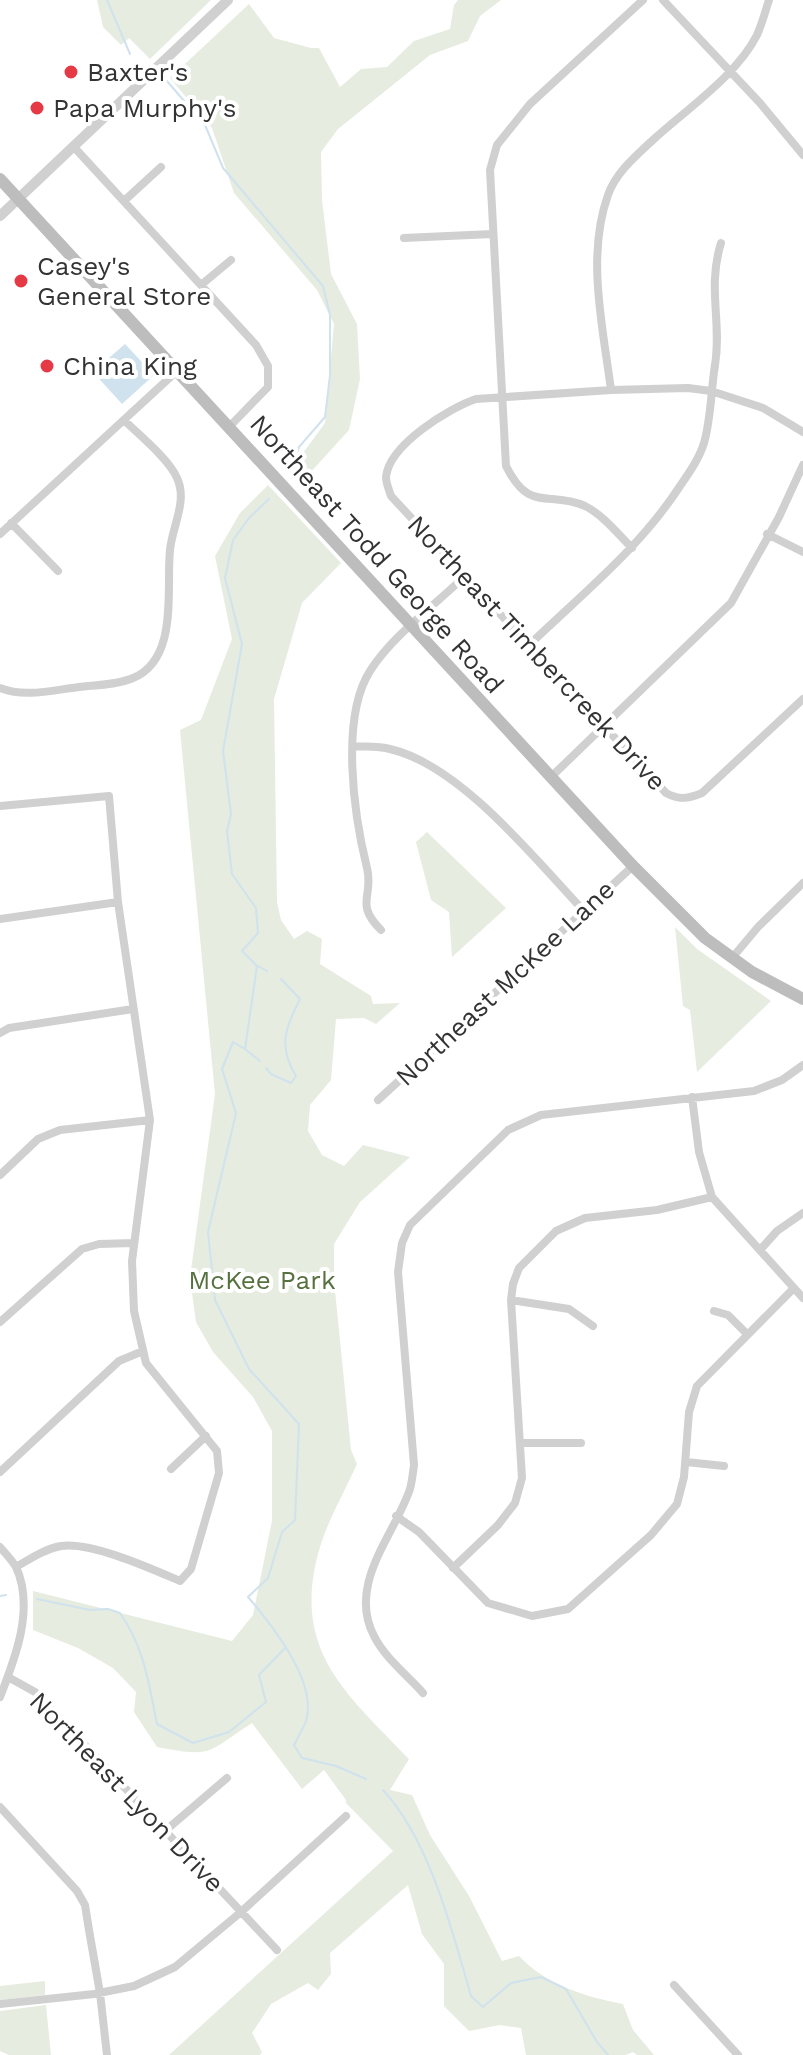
<svg xmlns="http://www.w3.org/2000/svg" width="803" height="2055" viewBox="0 0 803 2055" font-family="'Work Sans',sans-serif">
  <style>
    .green { fill: #e6ecdf }
    .water { fill: #cfe2ee }
    .lines { fill: none; stroke-linecap: round; stroke-linejoin: round }
    .stream { stroke: #cfe2ee; stroke-width: 2 }
    .minor { stroke: #d0d0d0; stroke-width: 8 }
    .tertiary { stroke: #d0d0d0; stroke-width: 10 }
    .secondary { stroke: #bdbdbd; stroke-width: 12 }
    .poi-dot { fill: #e63946; stroke: #fff; stroke-width: 3 }
    .labels { text-anchor: middle; dominant-baseline: central; stroke-width: 8; stroke-linejoin: round; paint-order: stroke }
    .poi-label { font-size: 26px; fill: #333; stroke: #fff; text-anchor: start }
    .street-label { font-size: 26px; fill: #333; stroke: #fff }
    .park-label { font-size: 26px; fill: #56703f; stroke: #fff }
  </style>
  <rect width="100%" height="100%" fill="#fff"/>
  <path class="green" d="M97 0H211L150 59 129 38 121 45 103 27Z
    M458 0H501L480 16 468 41 430 55 338 129 321 152 322 200 331 274 357 324 360 379 349 430 299 485 289 472 325 423 334 324 317 290 234 193 212 128 170 78 249 4 274 38 311 48H319L340 87 361 69 387 67 414 41 450 29 454 5Z
    M268 485 341 563 302 603 274 699 277 902 281 920 294 939 307 931 322 939 320 964 371 996 373 1004 400 1003 376 1024 364 1018 336 1019 331 1080 310 1105 308 1131 322 1155 344 1166 363 1145 410 1157 360 1202 334 1244V1281L351 1450 357 1464C344 1493 326 1523 318 1554 292 1652 348 1695 409 1759L390 1790 412 1795 430 1835 469 1896 502 1961 519 1956C545 1984 585 1997 623 2004L633 2030 654 2055H637L633 2052 626 2055H526L521 2028 500 2025 469 2031 444 2006V1964L422 1934 408 1885 330 1953 331 1974 318 1990 308 1983 271 2004 252 2033 262 2052 260 2055H169L393 1851 346 1803V1800L324 1770 302 1789 252 1723C207 1752 214 1758 157 1747L134 1712 136 1692 113 1668 78 1648 33 1630V1591L232 1641 253 1615 272 1521V1431L253 1397 213 1352 196 1322 190 1278 215 1094 180 730 201 720 232 639 215 556 240 513Z
    M427 832 506 908 452 957 449 912 431 900 416 842Z
    M675 927 697 949 771 1001 697 1072 690 1010 683 1006Z
    M45 1981V1995L0 2000V1986Z
    M46 2005 51 2055H9L0 2051V2011Z"/>
  <path class="water" d="M125 344 154 375 122 404 93 372Z"/>
  <g class="lines">
    <path class="stream" d="M107 0 130 54
      M166 80 205 125 223 168 323 286 330 315V375L325 417 299 447 294 467
      M269 499 249 518 233 540 225 578 242 644 223 751 231 814 227 831 232 874 256 908 258 933 242 951 257 966 245 1049 233 1042 222 1069 236 1113 208 1232 215 1300 249 1369 299 1424 295 1520 282 1532 268 1578 248 1597C272 1625 318 1683 306 1721 303 1729 298 1737 294 1745L302 1758 336 1766 366 1779
      M258 966 267 971
      M245 1049 260 1061
      M266 1068 271 1074 291 1083 296 1076C278 1047 285 1028 300 999L281 979
      M0 1596 6 1595
      M37 1599 90 1610 108 1609 120 1613C144 1647 149 1684 157 1724L193 1743 229 1732 266 1702 259 1675 285 1648
      M383 1790C430 1841 452 1930 471 1996L483 2007 511 1983 541 1977 566 1989 597 2042 608 2055"/>
    <path class="minor" d="M663 0 760 103 803 155
      M73 146 256 345 268 366V387L230 426
      M124 201 161 167
      M404 238 492 234
      M201 285 231 260
      M611 390C603 328 586 256 608 195 616 172 637 155 654 139 687 109 737 75 757 35 762 24 765 12 769 0
      M803 432 763 408 711 391 688 388 611 390 476 399C449 408 389 445 386 477 386 483 389 490 391 496L666 793C679 800 688 799 702 793L803 699
      M11 523 58 571
      M0 534 178 370
      M767 534 803 552
      M632 548C618 534 603 515 585 506 548 490 530 514 506 466L490 170 497 145 530 104 643 0
      M528 646C581 595 640 548 680 486 689 473 699 459 704 443 711 419 711 390 715 365 722 322 707 288 721 243
      M0 688C25 698 53 690 79 687 96 685 117 685 133 678 179 659 166 589 170 550 172 527 188 501 177 478 169 459 139 435 124 420
      M353 746C365 747 378 746 390 749 460 765 535 859 583 910
      M551 777 731 603 779 517 803 465
      M0 806 109 796 118 902 150 1120 132 1261 134 1311 146 1363 217 1451 219 1473 191 1569 180 1581C152 1569 90 1541 61 1546 44 1549 30 1559 16 1567
      M0 919 118 902
      M381 930C354 903 374 897 367 868 354 816 340 718 370 671 393 635 434 606 465 576
      M732 958 758 927 803 883
      M0 1033 9 1028 133 1009
      M692 1097 699 1152 712 1197 803 1298
      M378 1100 633 866
      M0 1175 38 1139 60 1130 150 1120
      M760 1250 777 1231 803 1213
      M511 1300 569 1309 593 1326
      M714 1311 728 1315 747 1334
      M0 1322 82 1249 99 1244 133 1243
      M520 1443H581
      M686 1462 724 1466
      M171 1469 206 1436
      M0 1472 119 1361 143 1351
      M396 1516 419 1532 488 1603 532 1616 568 1609 651 1535 677 1504 684 1477 689 1412 697 1386 794 1288
      M0 1547C5 1553 12 1560 16 1567 35 1608 15 1659 0 1697
      M453 1568 498 1525 515 1503 522 1478 511 1300 513 1284 519 1268 556 1231 585 1218 657 1210 712 1197
      M8 1677 35 1692 277 1950
      M423 1693C407 1675 385 1658 374 1636 347 1584 394 1536 410 1489 412 1482 413 1472 414 1465L398 1272 402 1243 410 1225 508 1130 541 1115 754 1091 782 1080 803 1065
      M0 1807 77 1891 85 1905 89 1930 100 1993 107 2055
      M165 1831 227 1778
      M674 1985 738 2055
      M0 2004 94 1994 134 1986 175 1967 241 1912 346 1816"/>
    <path class="tertiary" d="M0 216 228 0"/>
    <path class="secondary" d="M0 179 633 866 705 938 752 972 803 999"/>
  </g>
  <g class="poi-dot">
    <circle cx="71" cy="72" r="8"/>
    <circle cx="37" cy="108" r="8"/>
    <circle cx="21" cy="281" r="8"/>
    <circle cx="47" cy="366" r="8"/>
  </g>
  <g class="labels">
    <g class="poi-label">
      <text x="87" y="72">Baxter's</text>
      <text x="53" y="108">Papa Murphy's</text>
      <text x="37" y="266">Casey's<tspan x="37" dy="30">General Store</tspan></text>
      <text x="63" y="366">China King</text>
    </g>
    <g class="street-label">
      <text transform="translate(377 554) rotate(48)">Northeast Todd George Road</text>
      <text transform="translate(537 653) rotate(47)">Northeast Timbercreek Drive</text>
      <text transform="translate(505 983) rotate(-43)">Northeast McKee Lane</text>
      <text transform="translate(127 1792) rotate(46)">Northeast Lyon Drive</text>
    </g>
    <g class="park-label">
      <text x="262" y="1280">McKee Park</text>
    </g>
  </g>
</svg>
